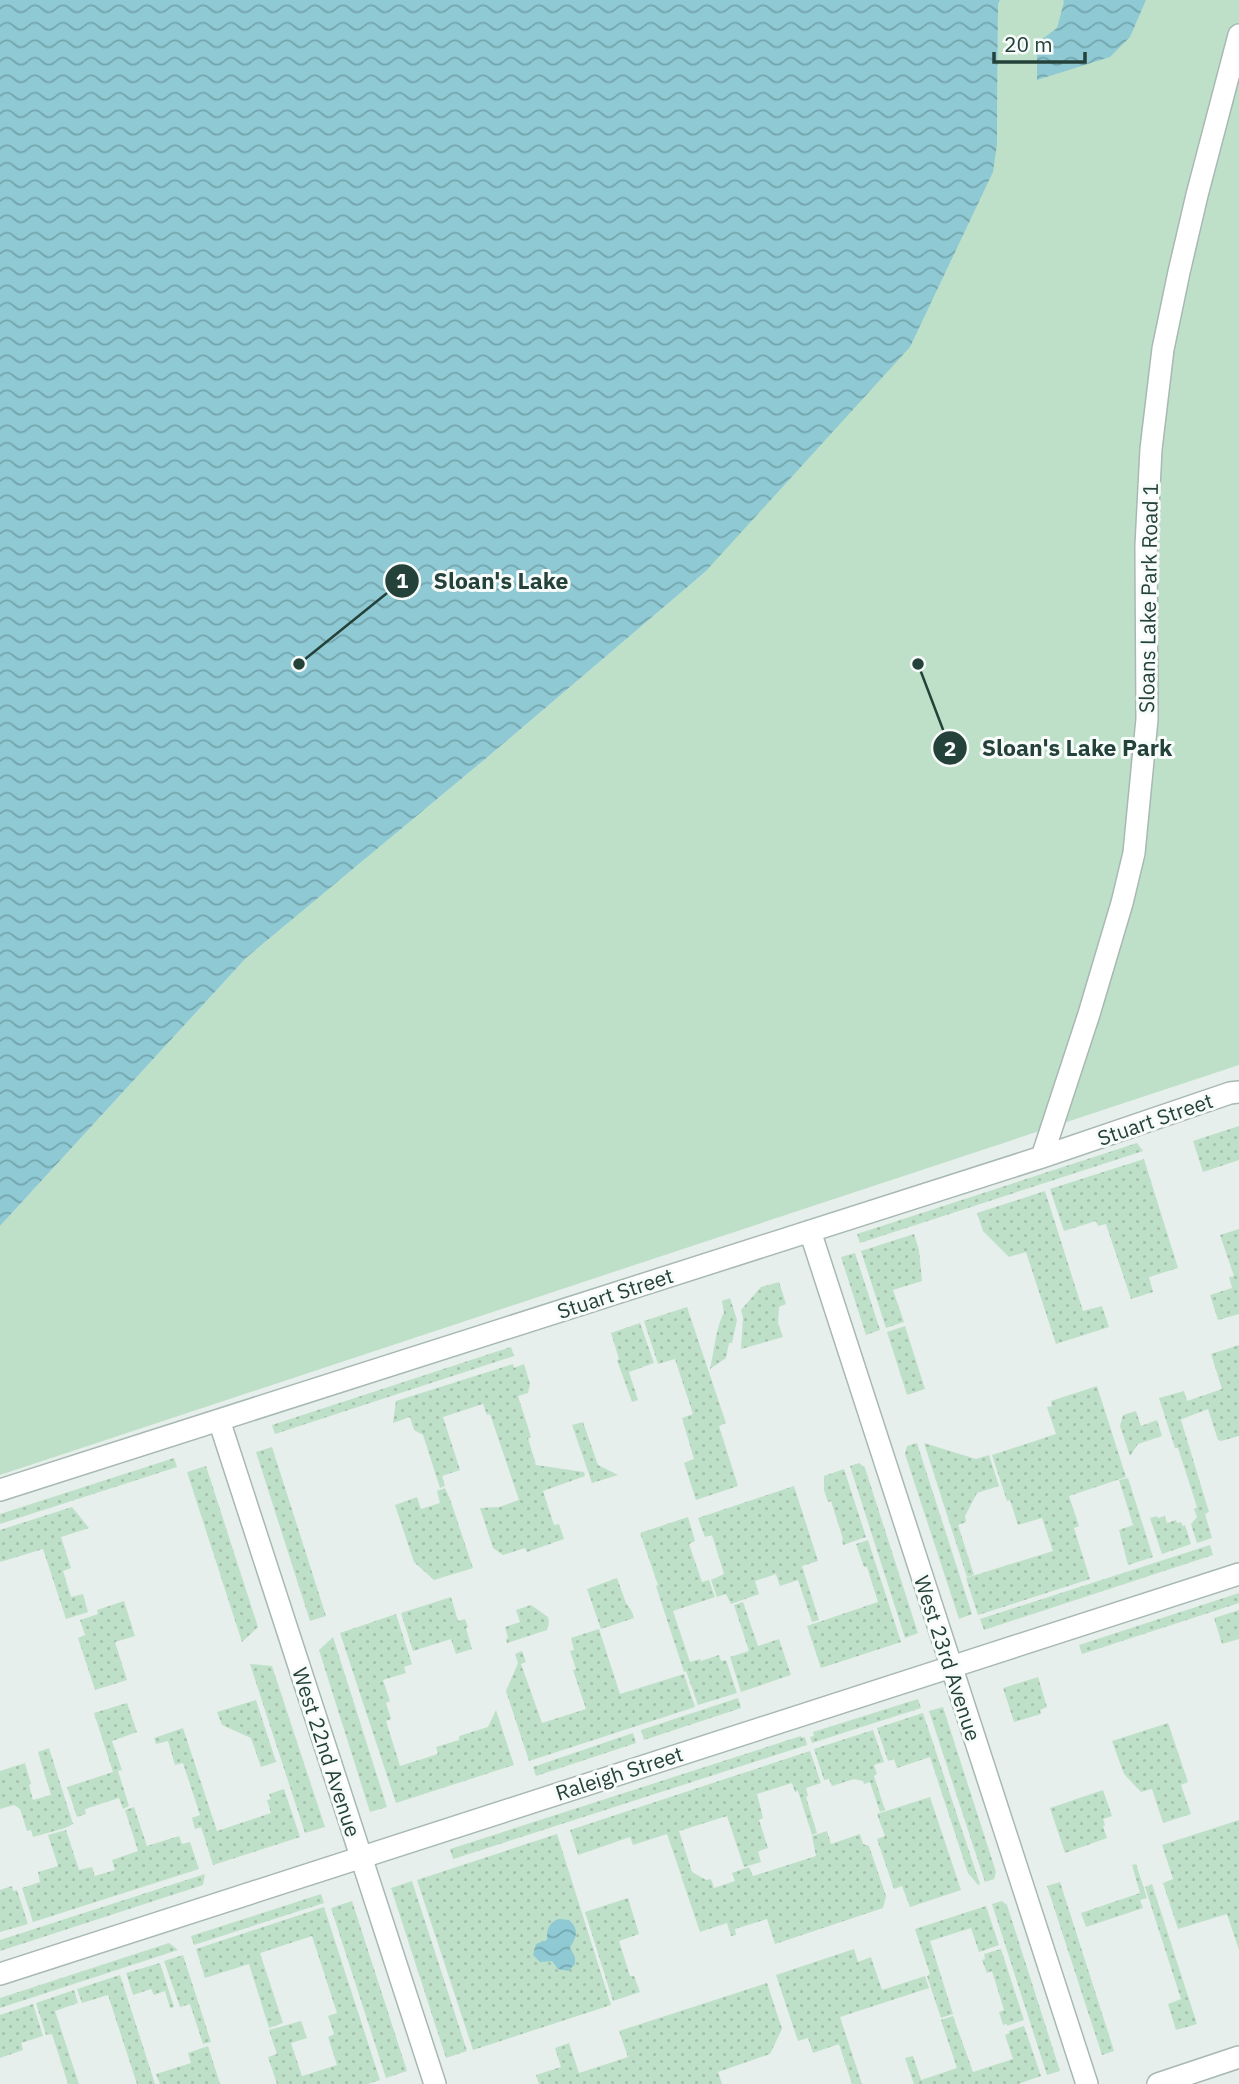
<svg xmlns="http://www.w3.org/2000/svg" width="1239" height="2084" viewBox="0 0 1239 2084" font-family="'IBM Plex Sans',sans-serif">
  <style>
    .grass { fill: url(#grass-dots) }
    .park { fill: #bfe0c8 }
    .water { fill: url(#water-waves) }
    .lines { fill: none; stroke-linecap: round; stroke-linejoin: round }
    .minor-casing { stroke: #a8b8b2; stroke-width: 24 }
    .minor { stroke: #fff; stroke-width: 21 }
    .labels { text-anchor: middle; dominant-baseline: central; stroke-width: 6; stroke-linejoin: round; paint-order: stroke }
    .street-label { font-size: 21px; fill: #24423a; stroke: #f7fbf9 }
    .leader { fill: none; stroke: #24423a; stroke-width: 2.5 }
    .callout-dot { fill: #24423a; stroke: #f7fbf9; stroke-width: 2.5 }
    .mark-label { font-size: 21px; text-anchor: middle; font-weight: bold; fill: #fff }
    .callout-label { font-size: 23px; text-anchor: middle; font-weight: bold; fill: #24423a; stroke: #f7fbf9; stroke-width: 6; stroke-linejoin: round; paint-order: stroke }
  </style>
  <defs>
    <pattern id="grass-dots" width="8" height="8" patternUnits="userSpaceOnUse" patternTransform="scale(1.75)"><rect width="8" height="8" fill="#bfe0c8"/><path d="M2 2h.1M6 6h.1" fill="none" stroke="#a4c1ad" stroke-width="1.8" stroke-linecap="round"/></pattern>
    <pattern id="water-waves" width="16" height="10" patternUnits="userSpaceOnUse" patternTransform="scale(1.75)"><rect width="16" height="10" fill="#8ec9d4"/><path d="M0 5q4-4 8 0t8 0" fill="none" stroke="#74a5ad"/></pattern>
  </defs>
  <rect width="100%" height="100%" fill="#e6efeb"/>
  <path class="grass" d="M1239 1126V1160L1203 1172 1193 1141Z
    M1137 1143 1143 1151 860 1243 857 1234Z
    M1144 1159 1178 1268 1149 1277 1153 1292 1131 1299 1106 1224 1098 1226 1096 1221 1064 1231 1050 1189Z
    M1045 1191 1083 1311 1102 1306 1109 1327 1056 1344 1026 1252 1009 1257 983 1231 977 1213Z
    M1239 1229V1314L1218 1320 1210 1295 1232 1288 1229 1277 1234 1276 1220 1235Z
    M914 1234 919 1250 922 1281 893 1290 904 1322 886 1328 861 1251Z
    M855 1253 880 1330 866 1335 841 1257Z
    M779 1282 786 1304 779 1307 778 1323 783 1337 741 1349 743 1318 741 1310 761 1287Z
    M730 1298 737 1320 732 1343H729L726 1358 710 1369C714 1353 716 1326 724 1313L722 1301Z
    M687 1307 726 1423 719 1426 738 1486 696 1500 684 1463 694 1459 682 1418 693 1414 675 1359 658 1364 644 1321Z
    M640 1323 654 1363 629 1372 638 1400 632 1402 617 1360 619 1359 611 1333Z
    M905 1326 925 1389 907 1395 887 1332Z
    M1239 1345V1436L1221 1441 1218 1440 1208 1409 1177 1421 1181 1420 1209 1512 1205 1514 1212 1538 1197 1543 1191 1524 1197 1517 1194 1509 1197 1507 1178 1448H1175L1159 1398 1184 1391 1187 1401 1222 1389 1211 1354Z
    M511 1347 514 1356 275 1434 272 1425Z
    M513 1364 514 1368 524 1364 530 1384 528 1393 518 1396 531 1437 528 1438 536 1465 584 1472 585 1476 543 1491 554 1525 559 1524 564 1539 527 1552 525 1548 503 1555 493 1548 480 1508 499 1507 519 1500 490 1414 487 1415 483 1404 443 1417 460 1470 442 1476 445 1486 440 1488 423 1435 414 1430 410 1417 393 1423 396 1401Z
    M1097 1386 1126 1477 1069 1496 1079 1526 1074 1528 1090 1579 978 1615 966 1578 1053 1551 1042 1518 1018 1525 1010 1500 1007 1501 992 1455 1056 1434 1047 1407 1052 1406 1051 1401Z
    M1136 1411 1141 1426 1157 1420 1162 1436 1138 1444 1130 1456 1120 1426 1123 1415Z
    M583 1422 598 1465 618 1475 592 1483 572 1425Z
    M917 1443 972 1614 959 1619 905 1454 907 1446Z
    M924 1443 976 1459 989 1455 999 1486 977 1493 965 1516 966 1522 958 1525 974 1575 967 1577Z
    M272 1447 326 1616 310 1621 256 1452Z
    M174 1458 177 1467 0 1524V1514Z
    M859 1463 865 1468 918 1633 905 1638 850 1466Z
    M206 1466 258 1627 242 1642 187 1472Z
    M844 1469 866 1537 843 1545 842 1540 843 1539 831 1501 828 1502 824 1490V1476Z
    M1128 1478 1153 1557 1128 1565 1119 1530 1133 1525 1119 1480Z
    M794 1486 818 1561 802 1566 819 1620 812 1622 798 1580 780 1586 776 1574 755 1581 759 1594 731 1604 726 1594 717 1597 711 1580 724 1574 712 1535 705 1537 698 1518Z
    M445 1488 450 1499 473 1568 434 1580 414 1562 395 1505 417 1497 421 1509 440 1503 437 1491Z
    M72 1507 89 1528 61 1537 71 1568 63 1571 71 1597 83 1594 88 1612 66 1619 43 1549 0 1562V1530Z
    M1157 1516 1158 1518 1165 1516 1167 1523 1176 1520 1177 1523 1181 1522 1183 1526 1185 1525 1191 1544 1162 1554 1150 1518Z
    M688 1517 695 1541 689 1544 702 1582 709 1580 715 1597 673 1611 690 1662 700 1659 701 1661 719 1655 721 1661 726 1660 737 1693 698 1705 686 1671 684 1672 656 1586 658 1585 640 1533Z
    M868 1540 901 1642 821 1668 807 1626 878 1602 867 1567H864L856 1544Z
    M1210 1545 1213 1555 984 1630 980 1619Z
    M617 1578 626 1603 631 1610 634 1618 601 1629 587 1589Z
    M1239 1593V1603L1082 1654 1079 1645Z
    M451 1597 458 1621 465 1619 468 1627 466 1628 472 1649 456 1654 451 1639 413 1651 401 1613Z
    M124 1601 135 1636 115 1642 127 1680 95 1690 78 1638 85 1635 80 1620 98 1614 97 1610Z
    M743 1602 758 1646 779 1639 791 1675 741 1692 730 1657 749 1651 734 1605Z
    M531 1605 548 1617 549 1623 547 1630 507 1643 506 1639 508 1638 505 1627 520 1622 516 1610Z
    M1239 1610V1639L1222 1644 1214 1618Z
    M396 1614 412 1664 404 1667 406 1673 383 1680 390 1701 386 1703 391 1719 386 1721 400 1766 438 1754 436 1747 459 1740V1736L488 1727 496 1710 514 1765 396 1803 340 1633Z
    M599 1629 620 1694 684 1674 695 1707 529 1761 506 1691 518 1663 515 1654 522 1651 526 1662 521 1664 542 1723 586 1709 573 1670 576 1669 570 1651 574 1650 571 1638Z
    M333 1637 387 1807 370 1812 319 1650Z
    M250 1664 272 1666 325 1827 305 1833Z
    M1038 1677 1047 1707 1040 1710 1041 1714 1014 1722 1003 1688Z
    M738 1698 741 1708 644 1740 641 1730Z
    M918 1699 921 1708 812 1743 810 1737 814 1736 813 1732Z
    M256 1700 276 1762 261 1767 251 1738 222 1725 217 1712Z
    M127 1703 137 1732 112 1741 122 1770 118 1771 129 1806 123 1809 119 1798 85 1809 86 1814 77 1817 67 1787 113 1772 94 1713Z
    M943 1707 996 1872 994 1879 985 1882 929 1711Z
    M923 1713 980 1884 978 1885 968 1873 930 1757 897 1768 894 1759 888 1761 877 1728Z
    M1168 1723 1188 1782 1181 1785 1191 1814 1163 1823 1152 1789 1141 1792 1124 1774 1112 1741Z
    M183 1728 217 1831 271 1813 267 1800 271 1799 269 1794 284 1789 300 1837 213 1865 201 1827 195 1829 192 1818 200 1815 183 1763 175 1765 168 1741 156 1744 154 1738Z
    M873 1730 884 1762 874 1765 877 1774 874 1776 885 1810 880 1812 870 1782 864 1784 863 1781 854 1779 832 1786 829 1779 824 1780 814 1749Z
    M633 1733 636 1743 536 1776 533 1767Z
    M801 1736 802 1738 805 1737 807 1745 453 1859 450 1849Z
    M49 1748 73 1824 65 1828 33 1837 31 1830 27 1831 20 1809 14 1805 0 1809V1771L25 1763 31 1784 29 1785 33 1800 51 1795 38 1752Z
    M810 1751 821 1783 806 1788 808 1796 806 1797 817 1833 812 1835 798 1791 795 1792 792 1783 757 1794 763 1818 759 1820 768 1848 758 1851 761 1862 744 1867 727 1816 679 1831 692 1872 706 1880 711 1879 714 1888 735 1881 732 1873 749 1867 753 1876 816 1856 812 1836 827 1831 831 1844 860 1834 863 1844 869 1846 886 1896 883 1908 775 1944 767 1919 735 1929 736 1935 731 1936 727 1923 700 1932 681 1876 685 1874 681 1875 667 1834 633 1845 630 1837 578 1855 570 1830Z
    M1103 1790 1112 1816 1103 1819 1105 1825 1103 1826 1107 1838 1065 1853 1050 1808Z
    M930 1797 961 1890 910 1907 902 1886 894 1889 877 1839 885 1836 877 1814Z
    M134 1807 147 1846 179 1836 182 1844 190 1842 199 1869 33 1922 22 1888 40 1882 38 1872 58 1866 48 1835 66 1830 79 1870 92 1867 95 1876 115 1870 112 1860 138 1851 125 1810Z
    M1239 1820V1950L1227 1914 1178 1929 1163 1883 1173 1879 1162 1845Z
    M557 1834 611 2005 473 2050 417 1880Z
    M1136 1864 1147 1898 1140 1900 1143 1908 1086 1927 1081 1913 1140 1893 1132 1865Z
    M205 1874 203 1885 0 1951V1940Z
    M412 1881 467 2051 446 2058 391 1888Z
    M1060 1882 1114 2051 1102 2055 1047 1886Z
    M1152 1884 1197 2024 1176 2030 1168 2004 1181 1999 1145 1887Z
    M12 1886 13 1891 17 1890 28 1924 0 1932V1890Z
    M321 1894 324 1903 194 1945 191 1936Z
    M628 1898 639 1934 619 1941 630 1976H634L640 1992 613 2001 585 1912Z
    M352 1901 407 2071 386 2078 331 1908Z
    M1002 1901 1007 1905 1060 2071 1047 2075 992 1904Z
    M986 1906 999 1945 979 1952 971 1928 930 1941 953 2014 941 2018 927 1976 930 1974 915 1929Z
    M324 1907 380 2080 368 2084H277L268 2057 277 2054 269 2030 301 2021 307 2038 291 2043 302 2076 337 2065 328 2037 334 2034 328 2016 337 2013 312 1936 260 1953 283 2023 269 2028 249 1964 205 1978 196 1949Z
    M169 1943 178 1950 0 2008V1998Z
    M854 1949 858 1962 871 1957 882 1990 925 1976 929 1988 840 2017 862 2084H852L839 2044 813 2053 808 2038 798 2041 776 1975Z
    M1001 1949 1024 2020 1007 2026V2024L1003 2025 999 2012 1004 2010 992 1971 987 1973 982 1960 985 1959 984 1954Z
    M183 1955 211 2042 203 2044 190 2004 180 2007 164 1961Z
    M160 1963 174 2007 170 2008 165 1991 154 1995 151 1989 133 1995 126 1973Z
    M120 1975 155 2084H137L108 1995 82 2003 77 1989Z
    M767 1983 782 2029 770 2054 718 2072 722 2084H539L536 2075 561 2067 555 2048 569 2043 579 2073 628 2057 619 2031Z
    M74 1990 78 2003 55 2011 79 2084H68L52 2034 46 2035 36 2003Z
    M33 2004 43 2036 21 2043 23 2050 0 2058V2015Z
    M953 2016 973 2072 1013 2059 1005 2035 1010 2033 1009 2031 1024 2026 1041 2076 1018 2084H914L905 2058 913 2056 921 2080 957 2068 941 2020Z
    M208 2046 220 2084H160L156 2074 191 2063 188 2053Z"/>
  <path class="park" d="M1000 0H1239V1065L0 1475V1226L246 958 490 755 705 572 997 144 998 5Z"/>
  <path class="water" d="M0 0H1000L998 5 997 144 993 172 910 347 705 572 490 755 246 958 0 1226Z
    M1063 0H1146L1130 37 1110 57 1037 80V43L1057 28 1064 2Z
    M559 1919 569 1920C580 1930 576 1937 570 1948L575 1957V1964L568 1971 558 1969 552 1961 540 1962 533 1955 536 1944 547 1940C547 1929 548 1923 559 1919Z"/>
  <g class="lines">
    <defs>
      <path id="minor" d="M1042 1157 1089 1014 1122 903 1134 853 1147 719 1146 546 1151 449 1163 349 1179 272 1197 195 1239 35
        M810 1231 1087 2084
        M219 1420 435 2084
        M0 1490 1042 1157 1230 1093 1239 1092
        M0 1974 1239 1574
        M1158 2084 1239 2057"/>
    </defs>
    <use href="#minor" class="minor-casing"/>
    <use href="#minor" class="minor"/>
  </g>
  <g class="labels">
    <g class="street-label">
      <text transform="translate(1148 598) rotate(-89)">Sloans Lake Park Road 1</text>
      <text transform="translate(1155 1119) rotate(-19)">Stuart Street</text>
      <text transform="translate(615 1293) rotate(-18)">Stuart Street</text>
      <text transform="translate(948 1658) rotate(72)">West 23rd Avenue</text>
      <text transform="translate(327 1752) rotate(72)">West 22nd Avenue</text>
      <text transform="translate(619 1773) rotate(-18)">Raleigh Street</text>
    </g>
  </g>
  <path class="leader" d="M299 664L402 581M918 664L950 748"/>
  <g class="callout-dot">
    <circle cx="299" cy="664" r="7"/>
    <circle cx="918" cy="664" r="7"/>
    <circle cx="402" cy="581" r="18"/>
    <circle cx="950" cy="748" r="18"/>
  </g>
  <g class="mark-label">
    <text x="402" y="588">1</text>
    <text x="950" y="756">2</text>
  </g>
  <g class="callout-label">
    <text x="501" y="589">Sloan's Lake</text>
    <text x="1077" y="756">Sloan's Lake Park</text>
  </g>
  <path d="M994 52v10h91v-10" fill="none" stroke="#24423a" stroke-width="3.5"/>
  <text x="1004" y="52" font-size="21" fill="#24423a" stroke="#f7fbf9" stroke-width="5" paint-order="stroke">20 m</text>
</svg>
